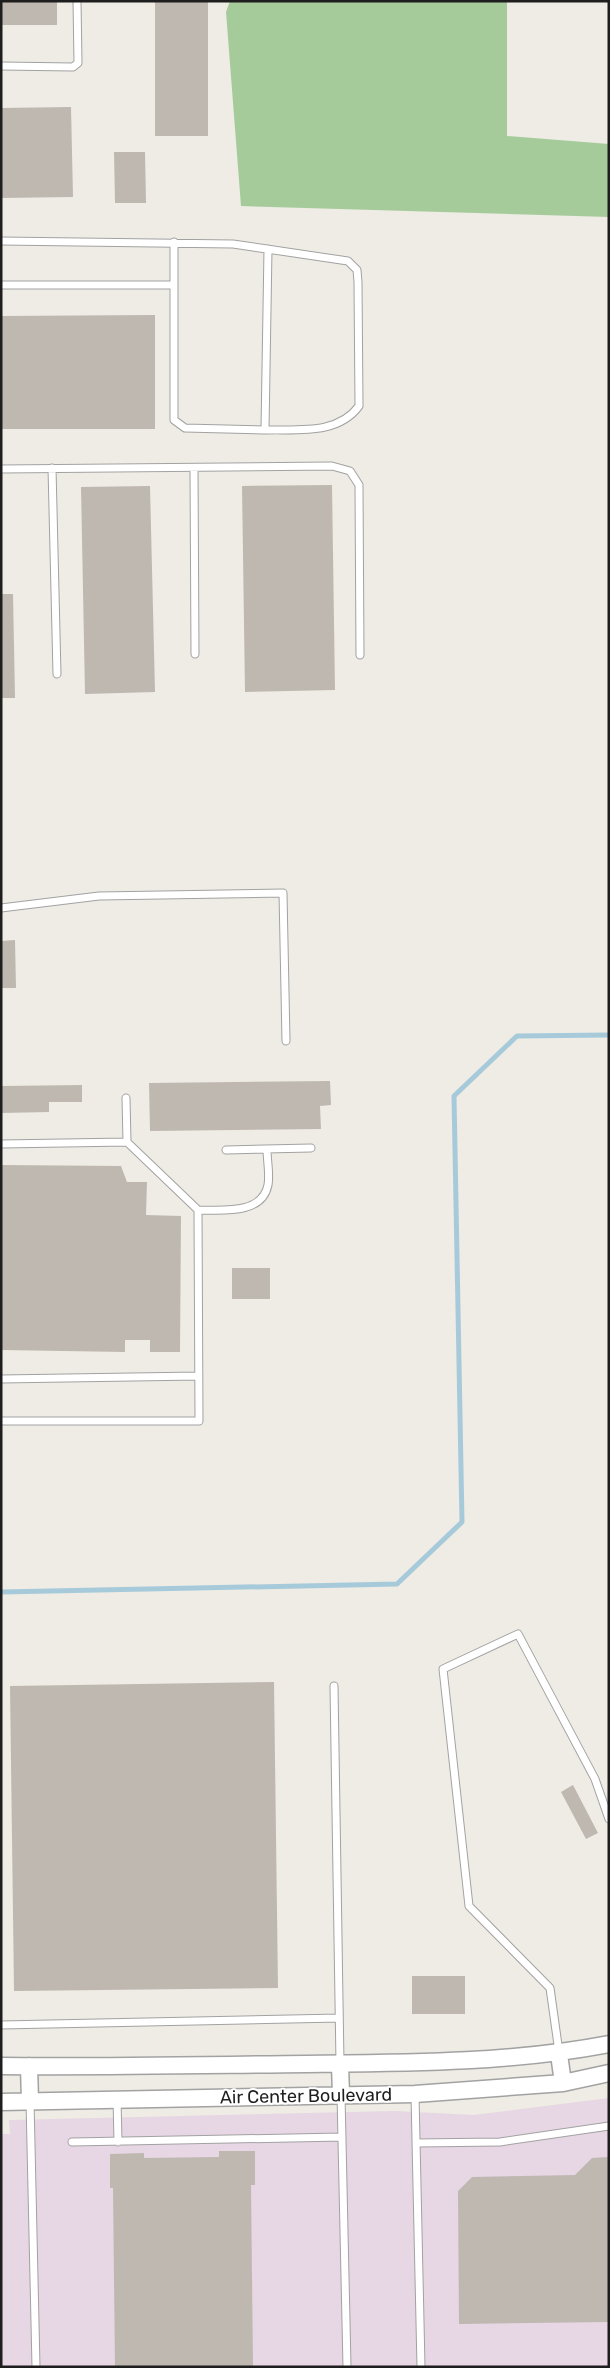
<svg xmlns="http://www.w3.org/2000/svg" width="610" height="2368" viewBox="0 0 610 2368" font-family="Rubik,sans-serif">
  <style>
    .industrial { fill: #e7d6e3 }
    .forest { fill: #a6cb9b }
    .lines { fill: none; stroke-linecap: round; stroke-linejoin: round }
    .stream { stroke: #a7cada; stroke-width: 5 }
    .building { fill: #bfb8b1 }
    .service-casing { stroke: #a2a2a2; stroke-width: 9 }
    .tertiary-casing { stroke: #a2a2a2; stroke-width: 19 }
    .service { stroke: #fff; stroke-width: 7 }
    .tertiary { stroke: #fff; stroke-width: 16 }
    .labels { text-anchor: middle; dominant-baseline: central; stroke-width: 4; stroke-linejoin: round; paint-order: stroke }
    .street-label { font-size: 18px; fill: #1e1e1e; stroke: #fff }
  </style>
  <rect width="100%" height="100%" fill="#eeece4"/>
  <path class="industrial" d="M609 2098V2367H1V2134H10L9 2120 395 2111 474 2115Z"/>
  <path class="forest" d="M230 1H507V136L609 144V217L241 206 226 12Z"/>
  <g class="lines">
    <path class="stream" d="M1 1592 397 1584 462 1522 454 1096 517 1036 609 1035"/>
  </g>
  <path class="building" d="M1 1H57V25H1Z
    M155 1H208V136H155Z
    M71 107 73 197 1 198V108Z
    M114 152H145L146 203H115Z
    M155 315V429H1V316Z
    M332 485 335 690 245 692 242 486Z
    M150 486 155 692 85 694 81 487Z
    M1 594H13L15 698H1Z
    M15 940 16 988H1V941Z
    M330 1081 331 1105 320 1106 321 1129 150 1131 149 1083Z
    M82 1085V1102H49V1112L1 1113V1086Z
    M1 1165 121 1166 127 1182H147L146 1215 181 1216 180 1352H150V1340H125V1352L1 1350Z
    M232 1268H270V1299H232Z
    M274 1682 278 1988 14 1991 10 1686Z
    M573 1785 598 1833 586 1839 561 1792Z
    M412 1976H465V2014H412Z
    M219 2151H255V2185H251L253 2367H115L113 2188H110V2154L144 2153V2158L219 2157Z
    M609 2157V2322L459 2324 458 2191 472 2177 575 2175 592 2158Z"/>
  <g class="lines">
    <defs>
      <path id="service" d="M1 66 73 67 78 63 77 1
        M1 241 233 244 348 261 357 270 358 282 359 406C338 435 298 429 265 430L268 249
        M174 242V420L185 428 265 430
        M1 285H174
        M52 468 57 674
        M1 469 332 466 350 471 359 485 360 655
        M194 469 195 654
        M1 908 99 896 283 893 286 1041
        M126 1098 127 1142
        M1 1144 127 1142 198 1210C222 1210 262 1215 268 1185 270 1174 267 1160 267 1150
        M226 1150 311 1148
        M1 1379 199 1376
        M1 1421H199L198 1210
        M334 1686 340 2063
        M1 2025 339 2018
        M559 2052 550 1988 469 1906 443 1669 518 1634 595 1779 609 1819
        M341 2095 347 2367
        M415 2095 421 2367
        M117 2099 118 2142
        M30 2101 36 2367
        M72 2142 342 2137
        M416 2143 500 2142 609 2126"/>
      <path id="tertiary" d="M559 2054 563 2083
        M340 2064 341 2095
        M1 2066C103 2067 205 2065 307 2064 408 2063 510 2063 609 2044
        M29 2066 30 2101
        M1 2102 415 2094 563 2083 609 2073"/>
    </defs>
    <use href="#service" class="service-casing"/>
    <use href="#tertiary" class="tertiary-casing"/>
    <use href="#service" class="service"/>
    <use href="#tertiary" class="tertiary"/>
  </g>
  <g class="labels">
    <g class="street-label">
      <text transform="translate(306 2096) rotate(-1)">Air Center Boulevard</text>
    </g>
  </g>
  <rect width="610" height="2368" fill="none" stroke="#1e1e1e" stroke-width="5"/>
</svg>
